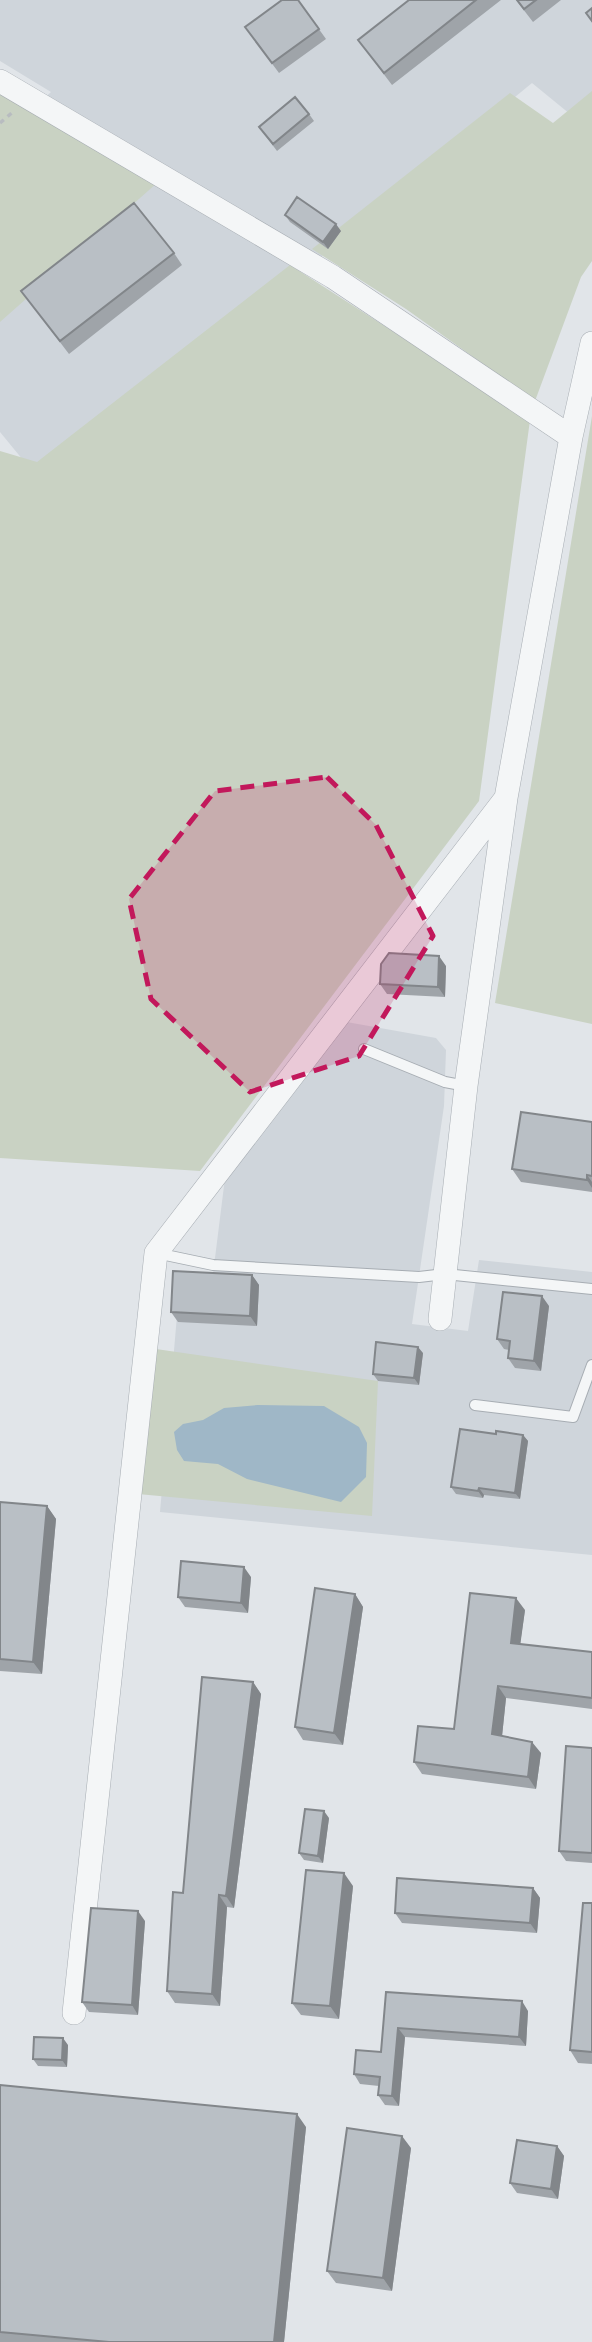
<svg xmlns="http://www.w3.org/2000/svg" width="592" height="2342" viewBox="0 0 592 2342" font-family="Manrope,sans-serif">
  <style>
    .built { fill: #cfd5db }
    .green { fill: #c9d2c3 }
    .water { fill: #9fb7c7 }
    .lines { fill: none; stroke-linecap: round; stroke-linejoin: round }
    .service-casing { stroke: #a7adb3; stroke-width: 12 }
    .minor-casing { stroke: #a7adb3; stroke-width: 24 }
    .path { stroke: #b8bcc0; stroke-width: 3.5; stroke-dasharray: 5 5; stroke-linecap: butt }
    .service { stroke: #f4f6f7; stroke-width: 10 }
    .minor { stroke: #f4f6f7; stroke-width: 23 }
    .wall { fill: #9fa4a9 }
    .shaded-wall { fill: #82868a }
    .building { fill: #b9bfc5; stroke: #82868a; stroke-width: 2 }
    .marked { fill: #c2185b; fill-opacity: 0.2; stroke: #c2185b; stroke-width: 5; stroke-dasharray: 14 9; stroke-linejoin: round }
  </style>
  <rect width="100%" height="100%" fill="#e1e5e9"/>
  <path class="built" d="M0 0H592V132L532 83 311 265 32 471 0 432V140L51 92 0 61Z
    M341 1021 436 1038 446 1050 444 1106 412 1324 468 1331 479 1260 592 1272V1555L160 1512 180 1281 212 1282 225 1178Z"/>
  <path class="green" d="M592 91V261L581 277 535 401 406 309 312 249 510 93 553 123Z
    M0 93 157 183 0 322Z
    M290 265 530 420 479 801 200 1171 0 1158V451L37 462Z
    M592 416V1024L495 1003Z
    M156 1349 378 1381 372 1516 138 1494Z"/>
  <path class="water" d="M258 1405 324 1406 359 1427 367 1443 366 1477 341 1502 247 1479 218 1464 184 1461 177 1450 174 1432 183 1424 203 1420 224 1408Z"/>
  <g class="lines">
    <defs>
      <path id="service" d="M364 1049 445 1082 466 1086
        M156 1253 213 1265 419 1277 445 1274 592 1289
        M475 1405 573 1417 592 1365"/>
      <path id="minor" d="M0 81 333 277 571 437
        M440 1319 466 1086 506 798 571 437 592 343
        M74 2013 156 1253 506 798"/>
    </defs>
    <use href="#service" class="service-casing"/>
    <use href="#minor" class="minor-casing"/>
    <path class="path" d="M0 123 14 111"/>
    <use href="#service" class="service"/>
    <use href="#minor" class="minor"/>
  </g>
  <path class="wall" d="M298 0 326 39 279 73 245 27Z
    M409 0H501L392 85 358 40Z
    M516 0H561L533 22Z
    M309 114 314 121 277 151 259 127Z
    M285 215 341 231 328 249 290 222Z
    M174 253 182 265 69 354 21 291Z
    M446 966 445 997 387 994 380 984Z
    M592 1122V1192L521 1182 512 1169Z
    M252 1275 259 1285 257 1326 178 1322 171 1312Z
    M549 1306 541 1371 515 1368 508 1358 509 1350 504 1349 497 1339Z
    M423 1353 419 1385 378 1381 373 1374Z
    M496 1434 523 1435 528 1441 520 1499 484 1495 483 1498 456 1494 451 1487Z
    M0 1502 47 1506 56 1519 42 1674 0 1671Z
    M251 1577 248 1613 185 1607 178 1597Z
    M355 1594 363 1607 343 1745 303 1740 295 1727Z
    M525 1610 520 1644 592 1652V1709L506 1698 502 1736 541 1753 536 1789 422 1774 414 1762 454 1729Z
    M253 1682 261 1694 234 1908 227 1907 220 2006 175 2003 167 1991Z
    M592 1748V1863L566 1861 559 1851Z
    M329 1818 323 1863 304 1860 299 1853Z
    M353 1886 339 2019 301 2015 292 2003Z
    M533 1888 540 1898 537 1933 402 1923 395 1913Z
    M592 1903V2064L578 2063 570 2050Z
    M145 1921 138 2015 89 2012 82 2002Z
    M386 1992 528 2011 526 2046 405 2037 399 2106 385 2105 378 2095 379 2086 360 2084 354 2074 381 2052Z
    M68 2045 67 2067 38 2066 33 2059Z
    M0 2085 306 2127 284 2342H0Z
    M557 2146 564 2156 558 2199 517 2193 510 2183Z
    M411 2148 392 2291 336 2283 327 2271Z"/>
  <path class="shaded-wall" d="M336 224 341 231 328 249 323 242Z
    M439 956 446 966 445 997 438 987Z
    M587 1175 592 1182V1188L587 1180Z
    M252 1275 259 1285 257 1326 250 1316Z
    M542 1296 549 1306 541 1371 534 1361Z
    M418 1347 423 1353 419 1385 414 1378Z
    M523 1435 528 1441 520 1499 515 1493Z
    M479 1488 484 1495 483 1498 478 1491Z
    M47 1506 56 1519 42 1674 33 1662Z
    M244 1567 251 1577 248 1613 241 1603Z
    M355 1594 363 1607 343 1745 334 1733Z
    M516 1598 525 1610 519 1654 511 1643Z
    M253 1682 261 1694 234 1908 226 1896Z
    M498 1686 506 1698 501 1746 492 1734Z
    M532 1742 541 1753 536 1789 528 1777Z
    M324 1811 329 1818 323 1863 318 1856Z
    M344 1873 353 1886 339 2019 330 2006Z
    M533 1888 540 1898 537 1933 530 1923Z
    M219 1895 227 1907 220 2006 212 1994Z
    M138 1911 145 1921 138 2015 132 2005Z
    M522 2001 528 2011 526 2046 519 2037Z
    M398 2028 405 2037 399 2106 392 2096Z
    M63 2038 68 2045 67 2067 62 2060Z
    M297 2114 306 2127 284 2342H274Z
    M402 2136 411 2148 392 2291 383 2278Z
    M557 2146 564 2156 558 2199 551 2189Z"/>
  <path class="building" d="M282 0H298L319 29 272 63 245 27Z
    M409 0H476L384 73 358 40Z
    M517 0H536L524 9Z
    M592 8V21L586 13Z
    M295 97 309 114 273 144 259 127Z
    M297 197 336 224 323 242 285 215Z
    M134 203 174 253 60 341 21 291Z
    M389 953 439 956 438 987 380 984 381 964Z
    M521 1112 592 1122V1176L587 1175V1180L512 1169Z
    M173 1271 252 1275 250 1316 171 1312Z
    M503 1292 542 1296 534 1361 508 1358 510 1341 497 1339Z
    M376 1342 418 1347 414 1378 373 1374Z
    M460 1429 496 1434V1431L523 1435 515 1493 479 1488 478 1491 451 1487Z
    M0 1502 47 1506 33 1662 0 1659Z
    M181 1561 244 1567 241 1603 178 1597Z
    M315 1588 355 1594 334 1733 295 1727Z
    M470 1593 516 1598 511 1643 592 1652V1698L498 1686 492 1734 532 1742 528 1777 414 1762 418 1726 454 1729Z
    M202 1677 253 1682 226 1896 219 1895 212 1994 167 1991 173 1892 183 1893Z
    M566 1746 592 1748V1853L559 1851Z
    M305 1809 324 1811 318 1856 299 1853Z
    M306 1870 344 1873 330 2006 292 2003Z
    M397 1878 533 1888 530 1923 395 1913Z
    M583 1903H592V2052L570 2050Z
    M91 1908 138 1911 132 2005 82 2002Z
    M386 1992 522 2001 519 2037 398 2028 392 2096 378 2095 380 2077 354 2074 356 2050 381 2052Z
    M34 2037 63 2038 62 2060 33 2059Z
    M0 2085 297 2114 274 2342H109L0 2332Z
    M347 2128 402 2136 383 2278 327 2271Z
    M517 2140 557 2146 551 2189 510 2183Z"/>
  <path class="marked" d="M327 777 376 825 433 936 359 1056 250 1092 151 999 129 899 215 791Z"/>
</svg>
